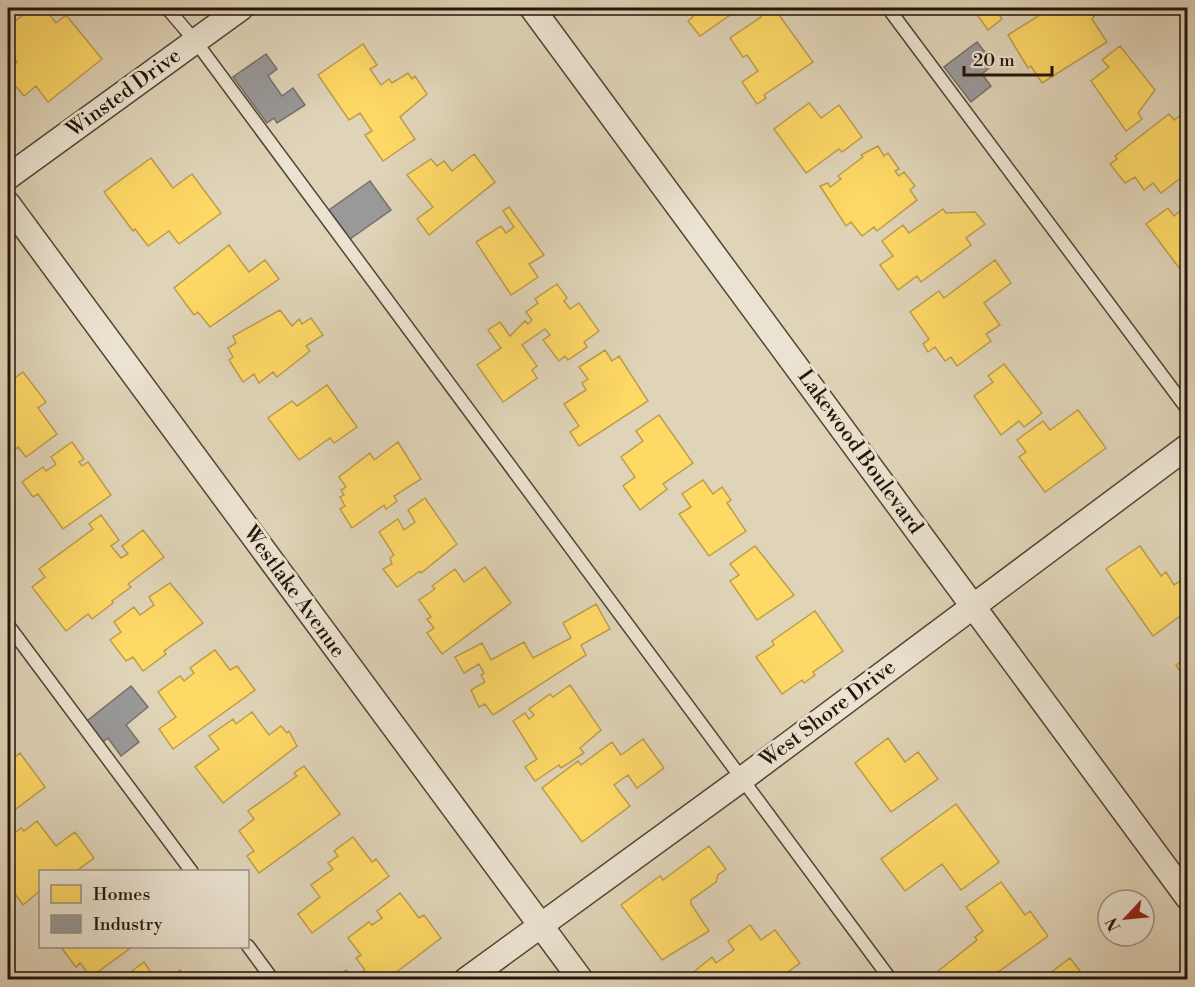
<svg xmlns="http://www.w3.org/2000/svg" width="1195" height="987" viewBox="0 0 1195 987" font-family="'Libre Bodoni',serif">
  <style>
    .homes { fill: #ffd966; stroke: #bd9e4a; stroke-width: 1.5 }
    .industry { fill: #999; stroke: #75716e; stroke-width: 1.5 }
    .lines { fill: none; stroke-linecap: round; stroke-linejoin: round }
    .lane-casing { stroke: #524534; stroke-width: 15 }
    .street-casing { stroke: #524534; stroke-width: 27 }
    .lane { stroke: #ebe3d1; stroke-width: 12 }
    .street { stroke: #ebe3d1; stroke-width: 24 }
    .labels { text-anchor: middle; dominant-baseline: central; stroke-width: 6; stroke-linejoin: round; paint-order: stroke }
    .street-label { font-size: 21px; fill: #221508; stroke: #ebe3d1 }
  </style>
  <rect width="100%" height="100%" fill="#e0d4b8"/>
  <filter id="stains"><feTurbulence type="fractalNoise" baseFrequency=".00333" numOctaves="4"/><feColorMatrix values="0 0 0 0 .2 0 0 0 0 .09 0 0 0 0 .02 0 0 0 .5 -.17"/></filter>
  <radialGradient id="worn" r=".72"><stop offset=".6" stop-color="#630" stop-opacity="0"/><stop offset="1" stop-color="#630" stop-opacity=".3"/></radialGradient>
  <path class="homes" d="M32 8 38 13 44 8 56 23 66 15 102 59 48 102 36 86 24 96 8 77V70L17 62 8 50V27Z
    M685 8H740L700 36 688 21 693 17Z
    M765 8H774L813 62 764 95 766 98 757 104 742 82 758 71 747 55 743 57 730 38 761 17 758 12Z
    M989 8H1004L998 13 1002 19 988 30 978 16Z
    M1051 8H1101L1092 19 1107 42 1042 83 1031 66 1028 68 1008 35Z
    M363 44 377 65 370 69 381 85 389 79 392 83 408 73 412 79 415 76 427 94 400 117 415 139 383 161 365 135 372 131 360 113 349 120 318 75Z
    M1120 46 1155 90 1138 113 1142 119 1126 131 1091 81 1109 67 1102 60Z
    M809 103 821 118 839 105 862 137 842 152 839 149 806 173 774 129Z
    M1169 114 1174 120 1181 115 1188 123V183L1182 177 1161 193 1153 183 1144 190 1135 177 1125 183 1110 164 1117 159 1115 156Z
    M878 146 884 156 888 153 899 169 895 171 899 176 904 172 915 186 910 190 917 200 877 231 874 227 862 236 851 222 846 226 820 186 828 183 830 187 841 179 838 176 863 157 861 155Z
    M474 154 495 182 429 235 417 219 433 207 407 175 431 159 437 166 444 161 452 171Z
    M151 158 173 188 192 174 221 213 179 244 169 231 148 246 135 229 133 231 104 192Z
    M1186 206 1188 269 1183 273 1146 224 1168 208 1174 216Z
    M509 207 544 255 529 264 538 277 511 295 476 242 501 226 506 233 514 227 503 211Z
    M943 209 946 213 975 212 985 224 966 238 971 245 921 282 917 276 898 290 880 265 893 256 882 241 903 225 909 233Z
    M229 245 249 272 265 260 279 279 210 327 198 312 194 315 174 288Z
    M995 260 1011 283 984 303 1000 325 986 334 991 341 957 366 951 357 945 361 935 347 928 352 923 344 929 339 910 312 939 291 944 298Z
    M557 284 567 298 564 301 570 309 579 303 599 331 584 342 587 347 568 360 565 356 559 361 543 340 550 335 545 329 522 345 537 366 532 370 537 378 503 402 477 365 501 348 488 330 500 322 510 336 525 321 528 324 532 320 526 312 538 303 535 299Z
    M280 310 292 326 299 319 302 324 311 318 323 335 306 346 310 351 277 377 273 372 259 383 254 374 243 382 229 360 233 357 228 348 236 343 233 336Z
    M605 350 612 361 619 356 648 401 579 446 570 432 579 426 564 404 586 390 582 383 588 379 579 367Z
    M1004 364 1042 413 1024 427 1019 421 1001 435 974 396 993 382 988 376Z
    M23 372 46 402 38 408 57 434 26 457 18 447 8 455V383Z
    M327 385 357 427 334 443 330 438 299 460 268 418 292 401 297 406Z
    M1078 410 1106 448 1045 492 1019 457 1026 452 1017 440 1043 421 1050 430Z
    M659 415 693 463 663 484 667 489 640 510 623 486 635 477 621 457 643 441 636 431Z
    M72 442 84 459 79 462 82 466 88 462 111 495 63 529 38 494 33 497 22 482 43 467 46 471 56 464 51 457Z
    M398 442 421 479 394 496 397 501 386 509 384 505 352 528 340 509 345 506 340 497 344 495 341 490 346 487 339 477 370 453 374 460Z
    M703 480 713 494 722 487 731 500 727 503 746 531 709 556 679 514 691 507 682 494Z
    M425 498 457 544 421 573 420 571 397 587 383 569 392 564 390 558 394 555 379 532 398 519 404 530 415 522 408 510Z
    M101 515 119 540 111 546 121 558 128 554 122 546 143 530 164 557 128 584 131 587 112 601 113 603 92 619 88 614 66 631 32 587 45 577 39 569 93 529 89 524Z
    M755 546 794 595 757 620 730 581 739 575 730 564Z
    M1140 546 1161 576 1166 572 1174 585 1188 576V610L1153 636 1106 569Z
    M485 567 511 603 442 654 427 633 434 628 427 619 431 617 419 600 435 589 432 586 455 569 464 582Z
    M170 583 203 623 164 651 166 654 143 671 133 657 126 661 110 640 121 632 114 622 134 607 140 615 154 605 149 597Z
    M596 604 610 629 581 645 586 655 493 715 485 704 479 707 471 690 485 682 481 675 484 673 479 664 464 673 455 657 482 643 491 660 524 642 533 658 571 638 563 623Z
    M815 611 843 651 813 672 815 675 804 683 802 680 782 694 756 657 774 645 772 641Z
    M215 650 230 670 237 666 255 690 173 749 159 729 176 717 158 692 180 676 184 681 194 673 190 668Z
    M1188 658V684L1176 665Z
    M570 685 601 730 580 748 584 753 561 768 559 765 535 781 525 767 537 759 513 721 525 713 529 719 534 715 529 709 550 694 553 697Z
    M252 712 269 735 281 726 287 733 289 731 297 746 223 803 195 767 219 749 209 736 233 719 236 724Z
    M888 738 905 762 918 752 938 779 891 812 855 763Z
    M643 739 664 768 637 788 628 775 614 785 630 806 582 842 542 788 578 761 581 765 612 742 621 755Z
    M20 753 45 787 8 815V760H11Z
    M304 766 340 814 259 873 247 856 254 851 239 831 254 819 248 811 297 776 294 773Z
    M956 804 999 862 961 890 942 864 905 891 881 859Z
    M37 821 56 846 75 832 94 858 75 872 69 870 67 872H40V891L23 905 10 887 8 889V838L21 828 24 831Z
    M353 837 372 862 376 859 389 876 312 933 298 914 320 897 311 885 333 869 328 863 338 856 334 851Z
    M709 846 726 869 718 875 716 882 691 900V904L709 931 662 960 621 905 660 876 663 880Z
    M1001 882 1025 915 1030 911 1048 936 987 980H927L977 940 975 937 983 931 966 907Z
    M400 893 419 918 424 915 441 938 386 980H333L346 970 353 979 365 970 356 958 361 955 348 938 369 922 372 925 382 918 377 911Z
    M750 925 761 940 775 930 800 963 777 980H684L712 957 716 963 734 950 728 941Z
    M60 946H133L91 977 80 963 76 967Z
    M1070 958 1087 980H1041Z
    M144 962 156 980H120Z
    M180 970 186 980H167Z"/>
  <path class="industry" d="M977 42 994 64 982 74 991 86 971 102 944 67Z
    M266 54 277 69 268 76 282 96 293 88 305 105 277 123 274 118 267 123 233 77Z
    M370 181 391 210 350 239 329 210Z
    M131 686 148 707 126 725 139 742 121 756 108 738 103 742 87 721Z"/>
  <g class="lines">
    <defs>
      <path id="lane" d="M167 8 196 42 891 980
        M888 8 1188 410
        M8 625 192 872
        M248 946 273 980"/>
      <path id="street" d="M532 8 1188 898
        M8 177 241 8
        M8 204 581 980
        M466 980 742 779 1188 446"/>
    </defs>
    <use href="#lane" class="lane-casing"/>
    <use href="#street" class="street-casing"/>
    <use href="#lane" class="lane"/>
    <use href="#street" class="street"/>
  </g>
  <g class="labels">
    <g class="street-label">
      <text transform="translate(124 93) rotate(-36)">Winsted Drive</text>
      <text transform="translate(860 452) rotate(54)">Lakewood Boulevard</text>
      <text transform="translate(294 592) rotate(54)">Westlake Avenue</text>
      <text transform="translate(828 714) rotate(-37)">West Shore Drive</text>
    </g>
  </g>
  <rect width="1195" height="987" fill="none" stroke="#e0d4b8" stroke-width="30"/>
  <rect x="9" y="9" width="1177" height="969" fill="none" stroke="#221508" stroke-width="3"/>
  <rect x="15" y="15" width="1165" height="957" fill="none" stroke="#221508" stroke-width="1.5"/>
  <rect x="39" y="870" width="210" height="78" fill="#ebe3d1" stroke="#9b9181" stroke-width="1.5"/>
  <rect x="51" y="885" width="30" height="18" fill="#ffd966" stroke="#9b9181" stroke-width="1.5"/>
  <text x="93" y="900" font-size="18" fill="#221508">Homes</text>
  <rect x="51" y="915" width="30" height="18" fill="#999999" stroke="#9b9181" stroke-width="1.5"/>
  <text x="93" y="930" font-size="18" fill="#221508">Industry</text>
  <g transform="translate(1126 918) rotate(244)"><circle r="28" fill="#ebe3d1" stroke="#9b9181" stroke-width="1.5"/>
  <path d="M0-4.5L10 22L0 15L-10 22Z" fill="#8f2418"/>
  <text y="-9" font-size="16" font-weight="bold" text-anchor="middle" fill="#221508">N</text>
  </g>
  <path d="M964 66v9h88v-9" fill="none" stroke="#221508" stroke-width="3"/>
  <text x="973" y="66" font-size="18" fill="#221508" stroke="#ebe3d1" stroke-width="4.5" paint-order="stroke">20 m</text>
  <rect width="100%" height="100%" filter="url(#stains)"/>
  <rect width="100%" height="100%" fill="url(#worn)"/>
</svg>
